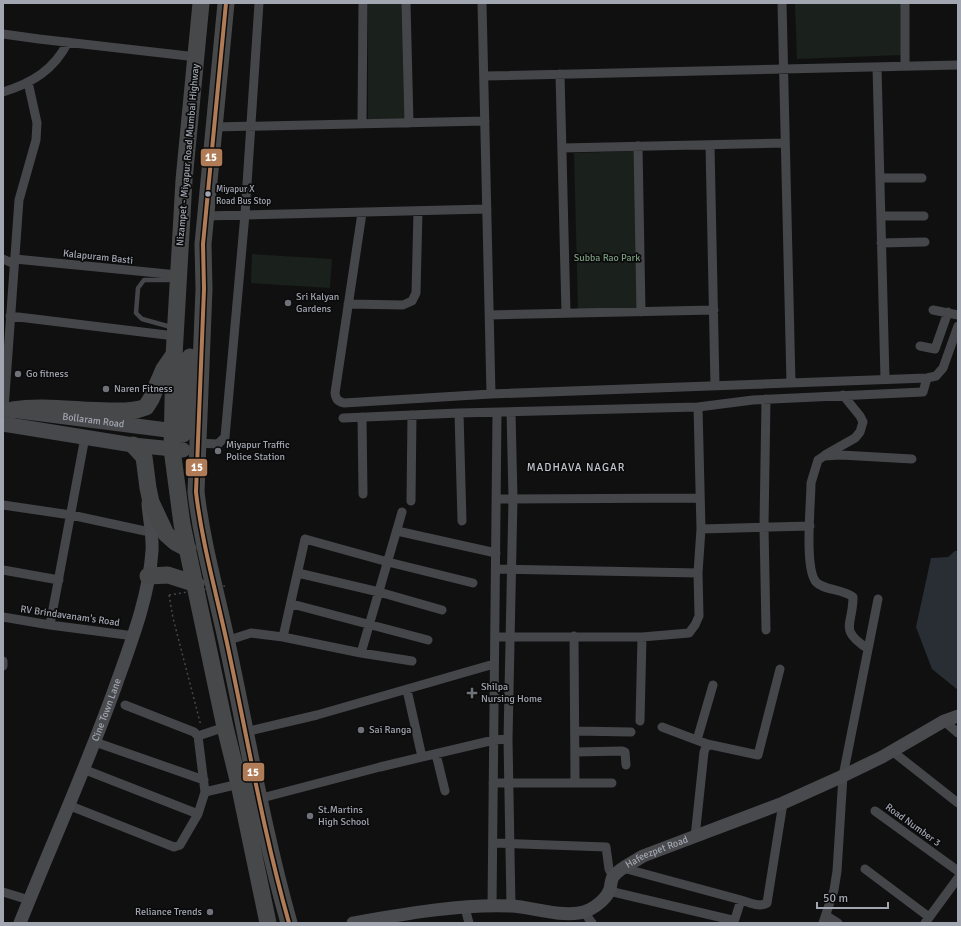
<svg xmlns="http://www.w3.org/2000/svg" width="961" height="926" viewBox="0 0 961 926" font-family="Signika,sans-serif">
  <style>
    .green { fill: #1a201b }
    .water { fill: #282e34 }
    .lines { fill: none; stroke-linecap: round; stroke-linejoin: round }
    .path { stroke: #46474a; stroke-width: 1.5; stroke-dasharray: 2 3; stroke-linecap: butt }
    .lane { stroke: #454649; stroke-width: 4.5 }
    .street { stroke: #454649; stroke-width: 9 }
    .secondary { stroke: #494a4d; stroke-width: 13 }
    .primary { stroke: #47484b; stroke-width: 15 }
    .highway { stroke: #47484a; stroke-width: 17 }
    .path-bridge { stroke: #46474a; stroke-width: 1.5; stroke-dasharray: 2 3; stroke-linecap: butt }
    .bus-1-casing { stroke: #0b0b0c; stroke-width: 7 }
    .bus-1 { stroke: #b07c57; stroke-width: 4 }
    .bus-dot { fill: #a2a6b1; stroke: #0b0b0c; stroke-width: 1.5 }
    .poi-dot { fill: #6f7279; stroke: #0b0b0c; stroke-width: 1.5 }
    .labels { text-anchor: middle; dominant-baseline: central; stroke-width: 3.5; stroke-linejoin: round; paint-order: stroke }
    .bus-label { font-size: 9px; fill: #a2a6b1; stroke: #0b0b0c; text-anchor: start }
    .street-label { font-size: 10px; fill: #a2a6b1; stroke: #0b0b0c }
    .park-label { font-size: 10px; fill: #7a9b7e; stroke: #0b0b0c }
    .poi-label { font-size: 10px; fill: #a2a6b1; stroke: #0b0b0c; text-anchor: start }
    .neighbourhood-label { font-size: 11px; letter-spacing: 1px; fill: #c2c5cd; stroke: #0b0b0c }
    .line-badge { stroke: #0b0b0c; stroke-width: 1.5 }
    .badge-label { font-size: 11px; text-anchor: middle; font-weight: bold; fill: #fff }
  </style>
  <rect width="100%" height="100%" fill="#101011"/>
  <path class="green" d="M368 3H406L408 123 368 122Z
    M795 3H902L903 55 797 59Z
    M634 151 638 310 578 311 574 153Z
    M252 254 332 259 330 288 251 283Z"/>
  <path class="water" d="M955 551H958V690L932 669 916 627 931 558 948 557Z"/>
  <g class="lines">
    <path class="path" d="M169 595 173 618 201 726"/>
    <path class="lane" d="M171 327 142 319 136 313 138 288 144 280H174"/>
    <path class="street" d="M406 3 409 123
      M482 3 491 394
      M782 3 791 383
      M905 3V66
      M3 34 39 39 197 57
      M877 67 885 379
      M560 74 566 313
      M484 76 958 65
      M3 92C32 83 54 70 68 42
      M362 124 363 3
      M215 127 485 121
      M710 145 715 386
      M638 146 641 312
      M562 148 785 143
      M880 178H922
      M362 213 335 393C336 399 337 401 344 403L491 394 927 378 936 376 943 368 958 326
      M205 216 487 209
      M881 216H924
      M881 243 925 242
      M3 259 14 264
      M15 259 178 275
      M348 304 403 305 412 301 416 293 418 211
      M933 310 958 315
      M489 315 714 310
      M10 316 175 336
      M920 346 935 349 948 312
      M766 399 764 527 766 630
      M4 409 19 200 36 140 37 123 28 82
      M459 413 462 521
      M362 417 363 494
      M343 418 459 413 698 407
      M197 443 218 444 225 437 245 214 259 3
      M825 455 855 438 860 432 863 422 860 416 843 395
      M496 499 700 498
      M411 501 412 415
      M3 505 71 515 145 531H152
      M701 529 810 526
      M397 531 496 553
      M496 569 698 573
      M3 570 59 580
      M298 573 379 592 442 610
      M292 604 428 640
      M3 617 50 625 134 636
      M50 625 85 437
      M574 636 575 782
      M283 637 305 539 388 562 473 583
      M495 637H642L689 633 695 625 699 616 698 573 701 529 698 407 753 400 923 392 927 378
      M226 641 251 633 283 637 361 653 412 661
      M868 649C838 629 853 626 853 597 843 589 823 590 816 582 804 568 811 503 811 483L818 460 824 456 841 455 912 459
      M361 653 402 512
      M3 661V666
      M407 690 422 757
      M640 721 642 637
      M944 721 958 733
      M662 727 707 744 758 755 780 669
      M575 731 631 732
      M245 732 317 715 494 664
      M198 736 225 727
      M697 740 713 685
      M95 742 204 780
      M892 751 958 803
      M575 752 622 751 625 752 626 765
      M436 754 445 791
      M83 769 198 814
      M493 783H612
      M205 792 239 784
      M258 799 380 767 494 740 508 739
      M68 805 174 847 180 845 198 814 205 792 198 736 194 732 125 705
      M875 811 958 871
      M695 837 704 752 707 744
      M493 843 606 847 609 869 613 877
      M623 868 741 900
      M865 869 929 917
      M609 891 732 920 735 919 741 900C749 902 760 908 767 903L783 803
      M3 892 29 900
      M511 906 508 739 513 498 511 412
      M492 907 497 413
      M465 908 469 923
      M584 912 592 923
      M827 916 838 923
      M823 923 834 890 837 871 843 776 878 599
      M925 923 958 878"/>
    <g class="secondary">
      <path id="s1" d="M20 923C52 843 88 764 117 682 132 640 149 596 152 551 153 535 149 519 148 503"/>
      <path id="s2" d="M353 923C404 914 459 904 511 906 534 907 567 920 589 910 597 906 607 898 610 889 611 885 611 880 613 877 619 868 634 862 643 856L783 803 843 776 882 757 944 721 958 716"/>
    </g>
    <g class="primary">
      <path id="s3" d="M3 409 183 432"/>
      <path d="M3 424 133 445 183 450"/>
    </g>
    <path class="highway" d="M201 3 184 180 174 356 172 449 182 524 225 727 239 784 268 923
      M226 3 203 244 204 289 196 492C202 543 216 592 227 643 247 736 263 831 289 923
      M13 410C42 405 79 411 109 411 122 411 134 412 146 407L151 399 164 369 173 356
      M183 434 190 357
      M133 445 144 457 148 488 151 502 166 534 175 542 188 549
      M148 576 168 575 196 584"/>
    <path class="path-bridge" d="M169 595 225 586"/>
    <defs>
      <path id="bus-1" d="M226 3 203 244 204 289 196 492C202 543 216 592 227 643 247 736 263 831 289 923"/>
    </defs>
    <use href="#bus-1" class="bus-1-casing"/>
    <use href="#bus-1" class="bus-1"/>
  </g>
  <circle class="bus-dot" cx="208" cy="194" r="3.5"/>
  <g class="poi-dot">
    <circle cx="288" cy="303" r="4"/>
    <circle cx="18" cy="374" r="4"/>
    <circle cx="106" cy="389" r="4"/>
    <circle cx="218" cy="451" r="4"/>
    <path d="M470 687h4v4h4v4h-4v4h-4v-4h-4v-4h4z"/>
    <circle cx="361" cy="730" r="4"/>
    <circle cx="310" cy="816" r="4"/>
    <circle cx="210" cy="912" r="4"/>
  </g>
  <g class="labels">
    <g class="bus-label">
      <text x="216" y="189">Miyapur X<tspan x="216" dy="12">Road Bus Stop</tspan></text>
    </g>
    <g class="street-label">
      <text transform="translate(188 155) rotate(-85)">Nizampet - Miyapur Road Mumbai Highway</text>
      <text transform="translate(98 257) rotate(6)">Kalapuram Basti</text>
      <text stroke="none"><textPath href="#s3" startOffset="91">Bollaram Road</textPath></text>
      <text transform="translate(70 616) rotate(8)">RV Brindavanam's Road</text>
      <text stroke="none"><textPath href="#s1" startOffset="230">Cine Town Lane</textPath></text>
      <text transform="translate(913 825) rotate(36)">Road Number 3</text>
      <text stroke="none"><textPath href="#s2" startOffset="332">Hafeezpet Road</textPath></text>
    </g>
    <g class="park-label">
      <text x="607" y="258">Subba Rao Park</text>
    </g>
    <g class="poi-label">
      <text x="296" y="297">Sri Kalyan<tspan x="296" dy="12">Gardens</tspan></text>
      <text x="26" y="374">Go fitness</text>
      <text x="114" y="389">Naren Fitness</text>
      <text x="226" y="445">Miyapur Traffic<tspan x="226" dy="12">Police Station</tspan></text>
      <text x="481" y="687">Shilpa<tspan x="481" dy="12">Nursing Home</tspan></text>
      <text x="369" y="730">Sai Ranga</text>
      <text x="318" y="810">St.Martins<tspan x="318" dy="12">High School</tspan></text>
      <text x="202" y="912" text-anchor="end">Reliance Trends</text>
    </g>
    <g class="neighbourhood-label">
      <text x="576" y="467">MADHAVA NAGAR</text>
    </g>
  </g>
  <g class="line-badge">
    <rect x="200" y="148" width="23" height="19" rx="4" fill="#b07c57"/>
    <rect x="185" y="458" width="23" height="19" rx="4" fill="#b07c57"/>
    <rect x="242" y="762" width="23" height="20" rx="4" fill="#b07c57"/>
  </g>
  <g class="badge-label">
    <text x="211" y="161">15</text>
    <text x="197" y="471">15</text>
    <text x="253" y="776">15</text>
  </g>
  <rect width="961" height="926" fill="none" stroke="#a2a6b1" stroke-width="8"/>
  <path d="M817 902v6h71v-6" fill="none" stroke="#a2a6b1" stroke-width="2"/>
  <text x="823" y="902" font-size="12" fill="#a2a6b1" stroke="#0b0b0c" stroke-width="3" paint-order="stroke">50 m</text>
</svg>
